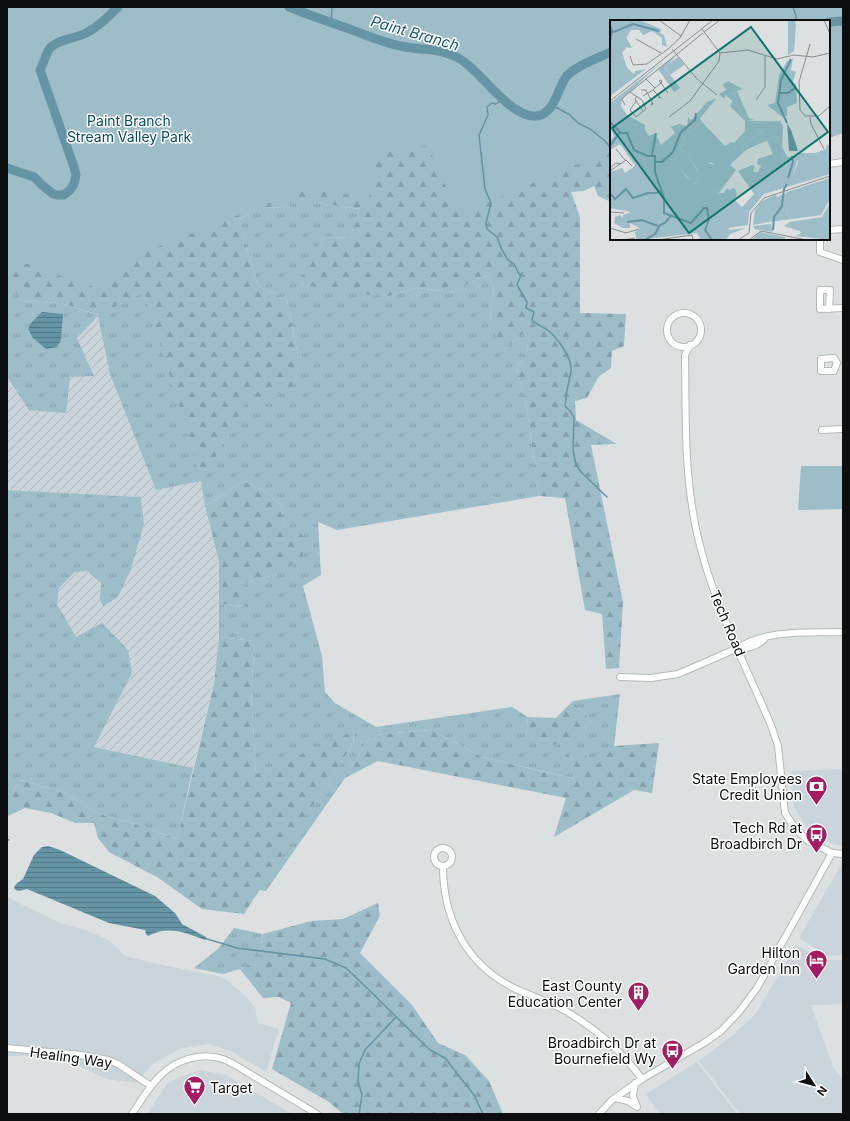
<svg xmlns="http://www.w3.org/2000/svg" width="850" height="1121" viewBox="0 0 850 1121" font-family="Inter,sans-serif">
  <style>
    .built { fill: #c9d5da }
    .industrial { fill: url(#industrial-furrows) }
    .grass { fill: url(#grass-tufts) }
    .forest { fill: url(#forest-firs) }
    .park { fill: #9dbdc8 }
    .water { fill: url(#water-rules) }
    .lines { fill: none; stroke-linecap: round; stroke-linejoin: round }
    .stream { stroke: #6594a5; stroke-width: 1.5 }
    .river { stroke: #6594a5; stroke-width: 9 }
    .minor-casing { stroke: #b4b9ba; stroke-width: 8 }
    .minor { stroke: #fff; stroke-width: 6 }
    .labels { text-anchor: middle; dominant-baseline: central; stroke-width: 3; stroke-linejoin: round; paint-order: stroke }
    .park-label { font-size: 14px; fill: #074d60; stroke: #fff }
    .street-label { font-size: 14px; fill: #0c0d0e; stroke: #fff }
    .poi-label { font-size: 14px; fill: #0c0d0e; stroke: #fff; text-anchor: end }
    .water-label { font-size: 15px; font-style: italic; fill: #18586b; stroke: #fff }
    .inset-river { fill: none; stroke: #6594a5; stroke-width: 2 }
    .inset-road { fill: none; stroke: #898c8d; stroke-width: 1 }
    .view { fill: #0f766e; fill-opacity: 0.15; stroke: #0f766e; stroke-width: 2 }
    .inset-edge { fill: none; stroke: #0c0d0e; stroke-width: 2 }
  </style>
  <defs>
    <pattern id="industrial-furrows" width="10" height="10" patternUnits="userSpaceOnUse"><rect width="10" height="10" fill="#c9d5da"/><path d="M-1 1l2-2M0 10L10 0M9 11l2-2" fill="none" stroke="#abb6ba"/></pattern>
    <pattern id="grass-tufts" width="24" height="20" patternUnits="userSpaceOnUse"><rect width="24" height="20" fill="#9dbdc8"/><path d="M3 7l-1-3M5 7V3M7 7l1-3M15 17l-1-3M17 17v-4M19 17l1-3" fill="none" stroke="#86a1ab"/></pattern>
    <pattern id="forest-firs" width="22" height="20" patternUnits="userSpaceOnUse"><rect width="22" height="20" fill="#9dbdc8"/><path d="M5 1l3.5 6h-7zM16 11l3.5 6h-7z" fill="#86a1ab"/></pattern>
    <pattern id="water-rules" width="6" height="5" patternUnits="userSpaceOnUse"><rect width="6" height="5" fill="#6594a5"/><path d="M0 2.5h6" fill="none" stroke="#527785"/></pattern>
  </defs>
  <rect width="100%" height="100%" fill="#dce0e1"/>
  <path class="built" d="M843 769V955L827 956 799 938 842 863 843 846 833 844 819 837 809 829 801 819 794 807 791 771Z
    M7 897 60 923 86 930 110 941 125 956 153 963 218 976 227 980 248 999 255 1007 258 1023 279 1029 266 1072 233 1052 209 1044 182 1048 152 1064 137 1083 106 1079 59 1056H7Z
    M796 945 825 960H843V1004L811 1005 833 1067 843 1080V1114H740L699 1061 732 1036 757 1012Z
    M697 1062 737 1114H659L646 1094Z
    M200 1070 226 1075 292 1114H147L167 1084 179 1077Z"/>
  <path class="industrial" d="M99 315 110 374 202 481 205 507 219 562V637L214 684 193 768 94 747 132 673 76 637 57 604 59 588 75 572 87 571 101 583 100 598 144 524 141 497 7 490V377L29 410 70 377 77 338Z"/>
  <path class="grass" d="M297 197 316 203 360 209 350 237 323 238 300 284 389 296 416 288 455 292 478 278 488 276 494 287 490 320 505 349 525 332 528 349 517 368 527 410 539 496 337 530 318 522 321 575 303 586 322 656 325 692 335 703 376 727 512 707 528 717 526 737 592 722 573 701 620 694 614 746 598 765 578 752 576 779 482 757 431 730 371 735 345 778 266 891 259 890 353 744 354 732 256 774 251 691 255 641 219 637V604L246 606 242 584 277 574 285 529 281 505 265 491 244 481 205 506 201 481 156 490 110 374 98 316 77 338 94 376 70 377 66 413 29 410 7 377V282L22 301 61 303 98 315 144 291 202 480 253 390 260 403 271 397 298 371V355L287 300 258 286 239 220 259 207 285 208Z
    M7 490 141 497 144 524 131 569 118 597 103 606 100 598 101 583 87 571 75 572 59 588 57 604 76 637 102 623 128 650 132 673 94 747 193 768 177 839 129 822 99 814 65 793 20 780 11 795 7 793Z
    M234 928 263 934 259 960 240 969 223 974 194 968 218 949Z"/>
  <path class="forest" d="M7 7H843V133L829 138V21H611V202L598 196 594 186 584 191 571 192 580 217V313L626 314 624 346 612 351 611 368 599 376 587 398 575 401 576 420 617 444 591 445 623 602 619 668 606 669 602 614 585 610 565 498 539 496 527 410 517 368 528 349 525 332 505 349 498 343 490 320 494 287 488 276 478 278 455 292 416 288 389 296 371 295 299 284 323 238 350 237 360 209 316 203 297 198 285 208 259 207 239 220 258 286 287 300 298 355V371L293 386 271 397 260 404 253 391 202 481 144 292 99 315 61 303 22 301 7 282Z
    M244 481 265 491 281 505 285 529 303 535V557L277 574 242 584 247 606 219 604V562L205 506Z
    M219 637 255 641 251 691 256 774 354 731 353 744 244 914 202 909 157 877 109 852 98 838 94 823H75L51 813 25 808 8 816 7 818V793L11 795 20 780 65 793 99 814 129 822 177 839 214 684Z
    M573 701 592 722 582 737 551 745 526 737 528 717 556 718Z
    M431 730 482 757 575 779 567 755 578 751 598 764 614 746 659 743 652 793 634 790 554 837 566 798 378 761 345 778 371 735Z
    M378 903 380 916 360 953 412 1005 438 1043 465 1055 489 1081 503 1114H343L329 1102 272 1069 291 1003 279 997 263 998 240 969 259 960 263 934 311 921 343 919Z"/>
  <path class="park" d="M7 7H843V128L829 130V21H611V150L458 215 428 146 378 151 369 198 307 188 145 252 102 290 7 257Z
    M801 466H843V509L798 510Z"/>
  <path class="water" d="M42 312 63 314 61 340 57 347 46 349 33 338 28 329 31 323Z
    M48 846 60 850 155 896 175 913 182 924 206 937V939L205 940C186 933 168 925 148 936L146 934 145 930 109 923 27 889C22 890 17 893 14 888L16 884 23 879 34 855 42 847Z"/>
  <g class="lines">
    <path class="stream" d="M793 7 796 16V21
      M331 24 332 7
      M503 99 496 104 492 103 487 107 488 115 479 135 485 189 491 203 486 223 487 229 497 237 502 250 508 260 514 264 519 274 521 275 517 285 527 302 526 308 534 312 532 320C537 325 544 327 550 332 559 340 573 360 571 372 568 383 566 395 565 406L571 412 574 418 573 450 576 465 581 472 607 497
      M552 105 570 115 578 123 590 129 604 140 611 148
      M7 839 9 840
      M204 938 237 948 325 959 346 968 368 989 430 1050 445 1058 474 1095 483 1114
      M359 1114 362 1095 358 1081 359 1064 365 1050 396 1017"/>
    <path class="river" d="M289 7C311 16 333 23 355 31 370 37 385 43 401 46 422 51 440 47 460 59 481 71 510 118 536 116 554 115 558 88 566 77 573 67 600 57 611 52
      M829 22 843 21
      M7 168 34 177 42 185 53 194 57 195H64L70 190 74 184 76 175 74 167 40 70C43 65 47 51 50 48 59 39 73 39 84 34 97 28 108 17 118 7"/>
    <defs>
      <path id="minor" d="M829 164 843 162
        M829 230 843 229
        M820 239V252L843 260
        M829 309 830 290H820V309L843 308
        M667 330a17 17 0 1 1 34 0a17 17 0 1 1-34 0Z
        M690 345 685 355C686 407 684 461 693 512 704 584 742 658 771 725L778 746 785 813 795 828 808 841 832 853 843 854
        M834 358 837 363 834 371H821V359Z
        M822 430 843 429
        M738 648C749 649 758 646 765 638
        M620 677 651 678 678 674 738 648C768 629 809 633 843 632
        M434 857a9 9 0 1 1 18 0a9 9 0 1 1-18 0Z
        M443 866C443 917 465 963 512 987 528 995 546 1000 562 1009 594 1027 620 1049 642 1079
        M7 1048 81 1055 108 1060 118 1064 151 1086
        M635 1083 633 1096 637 1107
        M615 1098 628 1101 637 1107
        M132 1114C141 1101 149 1086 161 1075 177 1059 202 1052 223 1059 228 1061 233 1064 237 1066L317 1114
        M599 1114 612 1100 642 1079 704 1043 721 1031 739 1012 757 988 832 853"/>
    </defs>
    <use href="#minor" class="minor-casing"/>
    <use href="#minor" class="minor"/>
  </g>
  <defs>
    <symbol id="bank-pin" viewBox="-11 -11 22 30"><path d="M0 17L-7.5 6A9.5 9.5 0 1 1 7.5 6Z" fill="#a51b62" stroke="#fff"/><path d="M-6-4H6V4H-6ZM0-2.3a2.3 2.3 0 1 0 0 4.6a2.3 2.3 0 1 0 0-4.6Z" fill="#fff"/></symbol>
    <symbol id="bus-pin" viewBox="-11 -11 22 30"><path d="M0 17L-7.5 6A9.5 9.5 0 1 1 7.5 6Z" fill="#a51b62" stroke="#fff"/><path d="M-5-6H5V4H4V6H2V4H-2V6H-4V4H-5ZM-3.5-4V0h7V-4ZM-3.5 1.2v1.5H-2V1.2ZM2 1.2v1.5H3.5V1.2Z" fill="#fff"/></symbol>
    <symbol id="hotel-pin" viewBox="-11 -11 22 30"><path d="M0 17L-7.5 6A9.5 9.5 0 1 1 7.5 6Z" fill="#a51b62" stroke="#fff"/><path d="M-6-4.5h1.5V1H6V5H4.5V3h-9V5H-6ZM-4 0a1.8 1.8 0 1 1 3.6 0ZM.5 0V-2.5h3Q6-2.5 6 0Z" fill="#fff"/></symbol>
    <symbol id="building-pin" viewBox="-11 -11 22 30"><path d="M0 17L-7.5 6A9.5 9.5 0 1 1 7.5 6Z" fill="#a51b62" stroke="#fff"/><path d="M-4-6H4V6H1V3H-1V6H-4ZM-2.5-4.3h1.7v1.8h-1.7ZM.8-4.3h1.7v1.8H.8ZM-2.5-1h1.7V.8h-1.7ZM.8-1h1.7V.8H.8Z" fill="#fff"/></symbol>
    <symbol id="supermarket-pin" viewBox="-11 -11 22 30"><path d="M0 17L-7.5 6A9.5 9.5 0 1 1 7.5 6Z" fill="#a51b62" stroke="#fff"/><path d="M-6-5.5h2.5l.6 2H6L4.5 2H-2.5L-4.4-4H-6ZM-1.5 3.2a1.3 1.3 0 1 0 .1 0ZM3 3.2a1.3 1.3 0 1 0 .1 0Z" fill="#fff"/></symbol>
  </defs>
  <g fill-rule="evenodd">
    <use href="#bank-pin" x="804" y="774" width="25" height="34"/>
    <use href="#bus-pin" x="804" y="822" width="25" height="34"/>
    <use href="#hotel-pin" x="804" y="948" width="25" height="34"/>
    <use href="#building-pin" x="626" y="980" width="25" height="34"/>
    <use href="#bus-pin" x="660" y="1038" width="25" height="34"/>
    <use href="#supermarket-pin" x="182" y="1074" width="25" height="34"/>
  </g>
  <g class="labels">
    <g class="park-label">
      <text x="129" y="120">Paint Branch<tspan x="129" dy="16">Stream Valley Park</tspan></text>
    </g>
    <g class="street-label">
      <text transform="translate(728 623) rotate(67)">Tech Road</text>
      <text transform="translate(71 1057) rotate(8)">Healing Way</text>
    </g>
    <g class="poi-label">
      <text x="802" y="778">State Employees<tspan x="802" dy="16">Credit Union</tspan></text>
      <text x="802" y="827">Tech Rd at<tspan x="802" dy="16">Broadbirch Dr</tspan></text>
      <text x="800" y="952">Hilton<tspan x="800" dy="16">Garden Inn</tspan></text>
      <text x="622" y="985">East County<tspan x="622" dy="16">Education Center</tspan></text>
      <text x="656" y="1042">Broadbirch Dr at<tspan x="656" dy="16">Bournefield Wy</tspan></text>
      <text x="210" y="1087" text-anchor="start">Target</text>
    </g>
    <g class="water-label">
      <text transform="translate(415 33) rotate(16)">Paint Branch</text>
    </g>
  </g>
  <g transform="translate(610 20)">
    <rect width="220" height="220" fill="#dce0e1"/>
    <path d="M68 37 74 45 60 55 55 47ZM116 70H120L121 75 124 72 131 94 136 101H166L138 103 152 112 135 124 138 129 134 132 132 128 129 131 125 127 119 130 116 139 123 142 120 145 126 150 109 173H114L117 168 119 170 124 168 127 173 125 180 132 187 144 174 128 151 142 145 145 146 143 152H148L151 146 147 144 148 139 163 134 157 120 167 116 174 140H176L175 148 182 157 188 143V133H205L216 129 217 124 220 127V154L154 174 139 192 138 205 118 208 113 189 114 183 109 173 102 169 105 145 100 142 85 164 81 162 72 150H87L80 138 69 128 74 124 73 118 92 102 115 126 121 122 124 123 135 111V101L120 86 123 81 115 75 114 79 109 74ZM220 158V179L211 195 182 199 178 197 177 188 174 187V175L177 172ZM165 175 168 177V185L159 202 143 205 145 190 152 181Z" fill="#9dbdc8"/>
    <path d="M0 0H29L51 9 50 13 54 15 57 27 52 25V18L42 11 33 15 29 10H21L16 17 22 28 14 27 12 32 17 48 24 54 25 51 36 49 0 76ZM178 0H185L186 6 184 31 178 35ZM183 38 181 50 186 52 183 62 186 64 187 83 177 87V96H171L157 85 165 83 169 55 177 41ZM52 42 12 79 11 86 17 95 35 105V110L39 116 45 113 51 125 65 113 61 107 69 104 77 106 78 97 81 100 97 82 107 78 90 98 92 102 73 118 77 121 69 128 80 138 87 151 72 150 77 158 85 164 91 155 90 151 98 143 105 145V147L120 145 102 169 109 173 114 183 113 189 119 210 136 208 120 214 116 220H91L87 213 27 220 25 212 30 209 28 207 20 203V208H13L4 203 5 197 10 195 13 198V195L21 193 0 166 27 148 10 124 0 130V121L4 116 0 108V83ZM118 61 133 69 127 71 139 98 144 100 136 101 131 94 124 72 121 75 112 65ZM170 101 173 106 172 127 177 137 189 136 182 157 174 154 176 140H174L167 116 138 129 135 124 152 112 138 103ZM121 125 129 130 132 128 134 132 123 142 116 140V136ZM173 174 174 187 177 188 178 197 182 199 159 202 168 185V177ZM220 183V220L186 216 191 213 190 211 174 206 180 202 212 197ZM161 204 163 212 144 209V206ZM150 212 175 217V220H141Z" fill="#9dbdc8"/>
    <path d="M0 0H9L13 7 24 4 12 25 16 28 12 33 20 59 0 75ZM66 36 55 48 70 68 64 72 48 49ZM9 77 13 78 0 98V84ZM8 85 24 103 22 112 64 137 58 147 63 153 70 150 74 158 97 173 106 174 116 209 27 220 25 212 32 210 26 202 19 203 20 208H13L9 205V200L13 204 17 200 14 195 21 192 0 188V152L12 148 15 153 29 143 0 108V99Z" fill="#9dbdc8"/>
    <path d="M177 103 181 110 188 131H179Z" fill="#6594a5"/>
    <path class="inset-river" d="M0 6 2 10 0 22M1 13 23 4 49 11M0 26V40M169 73H178L185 68M0 102 11 113H17L24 130 37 136H45V152L54 178V193L81 203 94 188H97L99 200 95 210 102 220M177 103 168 83 171 60 181 39M0 126 10 112M42 135 46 113M46 142H52L63 132 71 112 85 100 86 93M178 158 183 142 182 136M0 176 2 175 5 179 16 169 23 178 38 173H47L52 170M17 202 32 200 48 206M163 210 164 197 172 186 174 169 177 164M35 220 45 214 50 205 55 203 61 196"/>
    <path class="inset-road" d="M49 0 71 16M214 0 220 14M94 12 110 0M26 19 51 33M200 24 189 62 190 90 195 96H209L220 86M58 29 70 18 80 0M62 29 87 59 107 75M110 33 138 30 167 39 184 35 203 37 220 33M20 36 23 45 37 44 58 29M36 59 45 68M31 70H36L43 84 41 85 42 83M43 70 51 78 48 77M20 72 32 80 36 89 26 97 20 90 26 81M27 76 25 79 33 91M33 76 43 70 45 68 51 63 52 62 51 60 49 61 51 63 58 73M146 80 155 67V36M0 81 103 0M15 85 12 79 15 76 93 13M59 97 80 81 109 41 110 33 92 9M200 97 201 104 214 129M6 129 15 140M0 148 6 143 11 144M0 151 16 140 22 146M0 192 14 193M0 208 16 213 29 209M13 220 25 218M48 220 82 215 83 220M128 220 139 213 141 193 154 178 220 156M139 220 151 211 197 220"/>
    <path class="view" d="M141 7 218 112 79 213 2 108Z"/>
    <rect width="220" height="220" class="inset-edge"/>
  </g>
  <rect width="850" height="1121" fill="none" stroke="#0c0d0e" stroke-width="16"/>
  <g transform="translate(814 1085) rotate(126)" stroke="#ffffff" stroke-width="3" paint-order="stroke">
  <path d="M0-3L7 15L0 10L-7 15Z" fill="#0c0d0e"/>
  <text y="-6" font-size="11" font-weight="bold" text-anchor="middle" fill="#0c0d0e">N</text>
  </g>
</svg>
